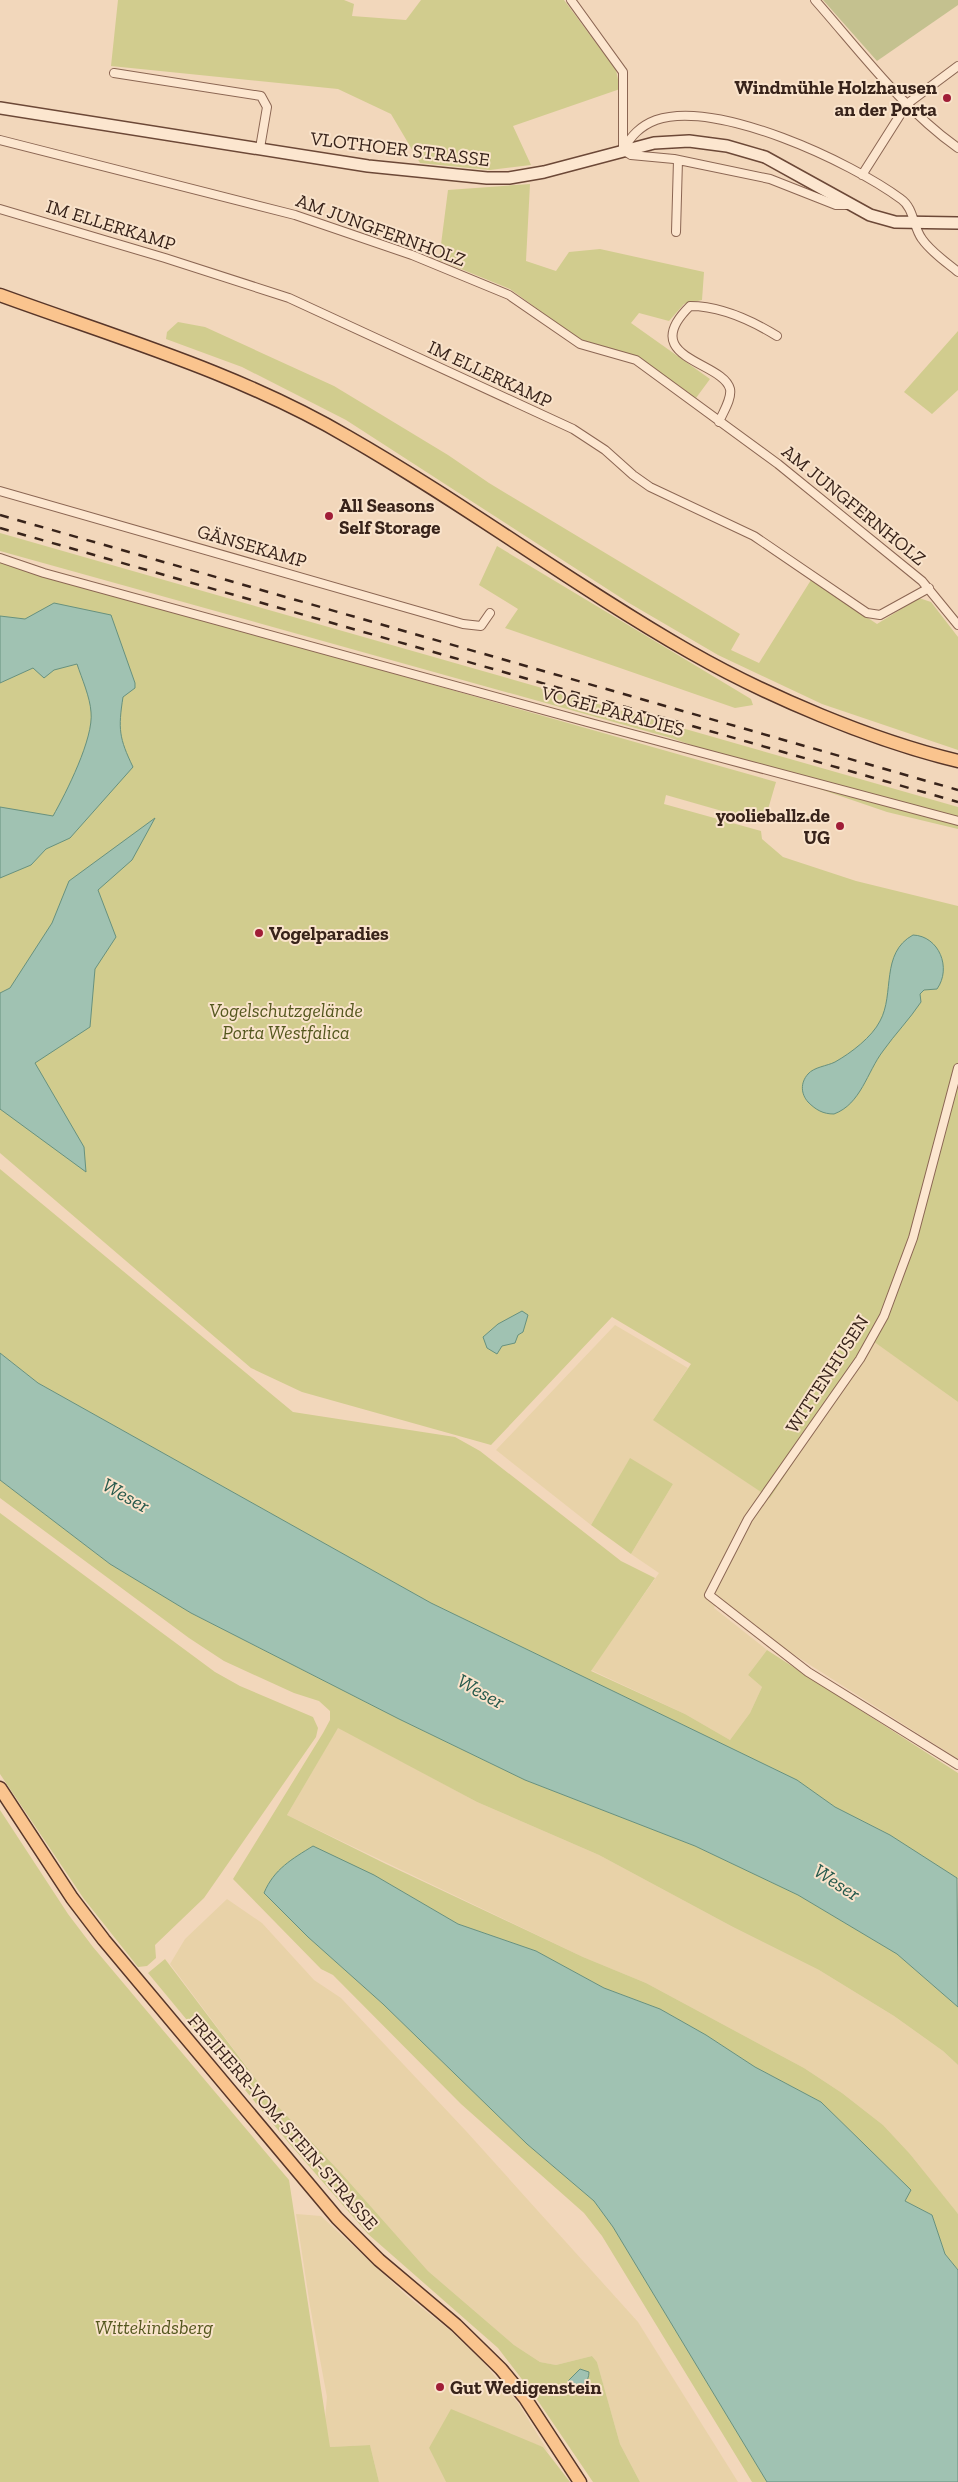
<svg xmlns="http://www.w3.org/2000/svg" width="958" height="2482" viewBox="0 0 958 2482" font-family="'Zilla Slab',serif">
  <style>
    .farmland { fill: #e8d2a8 }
    .green { fill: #d1cc8e }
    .cemetery { fill: #c4c18f }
    .water { fill: #a0c2b2; stroke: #67917e }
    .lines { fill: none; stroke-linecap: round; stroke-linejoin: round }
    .street-casing { stroke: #8b6653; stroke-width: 10 }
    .secondary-casing { stroke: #6c4837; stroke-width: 14 }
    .primary-casing { stroke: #583629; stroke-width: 15 }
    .street { stroke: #fce6cf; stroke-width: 8 }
    .secondary { stroke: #fce6cf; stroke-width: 11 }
    .primary { stroke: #fac48e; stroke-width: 12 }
    .rail { stroke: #38231a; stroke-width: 2.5; stroke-dasharray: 9 9; stroke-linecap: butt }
    .poi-dot { fill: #a01d37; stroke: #f9e3cb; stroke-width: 2 }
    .labels { text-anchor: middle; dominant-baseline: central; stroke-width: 4; stroke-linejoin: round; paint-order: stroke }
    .poi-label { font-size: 19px; font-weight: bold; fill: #38231a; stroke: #f9e3cb; text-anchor: start }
    .street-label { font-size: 19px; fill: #38231a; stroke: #f9e3cb }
    .park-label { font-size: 19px; font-style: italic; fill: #54571e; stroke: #f9e3cb }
    .water-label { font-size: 20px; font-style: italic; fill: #275a4d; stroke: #f9e3cb }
  </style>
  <rect width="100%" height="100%" fill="#f2d7bb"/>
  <path class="farmland" d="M615 1325 688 1368 653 1420 874 1341 958 1402V1759L771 1640 718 1598 714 1608 767 1650 748 1675 762 1687 750 1713 730 1740 685 1714 591 1670 659 1573 631 1554 673 1484 630 1459 591 1525 496 1450Z
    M338 1727 477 1802 599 1855 733 1927 819 1970 894 2016 943 2051 958 2065V2214L910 2154 883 2125 842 2093 804 2068 646 1983 583 1957 287 1815Z
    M227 1899 262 1923 314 1980 341 1998 466 2131 638 2322 738 2482H640L620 2444 597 2362 592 2356 556 2365 540 2362 514 2345 428 2271 342 2174 271 2099 170 1964 185 1939Z
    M296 2214 321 2216 407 2296 452 2332 481 2360 518 2403 549 2453 543 2447 510 2435 429 2448 446 2482H379L370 2445 329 2447 325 2420 327 2397 310 2306Z"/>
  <path class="green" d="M118 0H344L354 4 352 16 406 20 421 0H564L616 70 620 89 513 126 531 165 490 170 420 163 391 114 338 89 111 66Z
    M530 184 526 261 556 271 569 252 600 249 704 272 702 300 684 304 669 321 639 313 631 323 710 379 696 398 637 356 579 339 510 289 439 260 448 190Z
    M178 322 205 327 334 386 448 455 489 483 740 634 731 650 759 663 811 580 877 624 919 598 931 602 958 637V750L822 704 718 655 629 603 346 420 242 367 166 339 167 332Z
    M958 331V390L932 414 904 392Z
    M0 533 958 807V829L887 812 671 738 0 551Z
    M497 546 751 699 753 705 735 708 505 628 518 609 479 585Z
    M0 562 776 782 764 823 666 795 664 804 761 831 762 839 783 857 856 881 958 906V1402L873 1341 770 1498 653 1420 691 1364 612 1317 491 1445 302 1392 251 1368 0 1153Z
    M0 1169 293 1412 455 1437 480 1451 621 1561 655 1578 591 1671 685 1714 730 1740 750 1713 762 1687 748 1675 767 1650 958 1773V1879L890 1835 835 1807 797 1780 431 1603 38 1383 0 1353Z
    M630 1458 673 1484 631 1554 591 1525Z
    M0 1480 110 1564 191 1613 399 1719 525 1780 695 1846 798 1895 897 1954 958 2007V2065L943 2051 894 2016 819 1970 733 1927 599 1855 477 1802 338 1728 287 1815 386 1864 583 1957 646 1983 804 2068 842 2093 883 2125 910 2154 955 2210 958 2214V2270L945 2254 932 2215 905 2201 911 2190 821 2102 755 2067 706 2035 660 2009 604 1988 536 1951 458 1924 374 1875 265 1893 308 1937 383 2004 527 2144 594 2201 613 2227 767 2482H752L602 2236 584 2213 461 2104 333 1975 321 1969 233 1879 323 1733 330 1720V1711L319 1701 294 1693 224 1661 189 1638 0 1498Z
    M0 1513 215 1672 240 1686 313 1717 318 1728 316 1737 204 1898 155 1945 156 1958 147 1966 138 1967 84 1899 0 1774Z
    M0 1810 68 1914 93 1947 289 2180 330 2447 370 2445 379 2482H0Z
    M165 1959 271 2099 342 2174 428 2271 514 2345 540 2362 556 2365 592 2356 597 2362 620 2444 640 2482H593L534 2395 498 2348 368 2234 288 2142 148 1973Z
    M451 2409 543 2447 570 2482H446L429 2448Z"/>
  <path class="cemetery" d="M823 0H958V5L877 61Z"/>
  <path class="water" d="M54 603 111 615 135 683V688L123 697C118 729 119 738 133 767L70 838 46 849 31 865 0 878V807L53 816C66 793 94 738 91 712 90 697 82 679 77 664L54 670 44 678 33 668 0 683V616L25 619Z
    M155 818 132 860 98 890 116 937 95 969 90 1027 35 1063 84 1147 86 1172 0 1109V993L10 988 52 923 69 881Z
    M913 935C939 936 952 968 937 989L924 990 920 994 921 1002C909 1020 895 1034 883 1051 867 1072 861 1104 834 1114 823 1114 816 1110 808 1102 801 1094 800 1083 808 1074 814 1067 827 1066 835 1062 851 1053 872 1037 880 1021 895 994 880 953 913 935Z
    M522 1311 528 1315 523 1332 518 1335 515 1343 502 1346 497 1354 487 1348 483 1337 498 1324Z
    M0 1353 38 1383 431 1603 797 1780 835 1807 890 1835 957 1878 958 2007 897 1954 798 1895 695 1846 525 1780 399 1719 191 1613 110 1564 0 1480Z
    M313 1846 374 1875 458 1924 536 1951 604 1988 660 2009 706 2035 755 2067 821 2102 911 2190 905 2201 932 2215 945 2254 958 2270V2482H767L613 2227 594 2201 527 2144 383 2004 308 1937 264 1893C274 1869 292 1859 313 1846Z
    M580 2369 589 2372C589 2381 582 2391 573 2389L568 2381Z"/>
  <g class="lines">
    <defs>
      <path id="street" d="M571 0 623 72V148
        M815 0C860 51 902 108 958 148
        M114 73 261 96 267 107 260 148
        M0 140 295 215 412 255 509 295 580 344 636 360 778 464 922 581 958 625
        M623 150C631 136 640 126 656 120 717 99 851 162 901 199 914 208 913 227 922 239 931 252 946 262 958 272
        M623 150 631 155 674 159 770 179 836 205H849
        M862 175 907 104 958 66
        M0 209 165 258 289 298 573 429 605 450 633 475 650 487 754 536 867 613 880 615 929 588
        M676 232 678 160
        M719 422C723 412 732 399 730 389 723 361 636 359 690 306 721 306 751 320 777 336
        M0 491 463 624 481 626 490 613
        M0 558 44 573 587 722 958 821
        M958 1068 913 1238 884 1316 860 1359 748 1519 709 1595 808 1672 958 1765"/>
      <path id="secondary" d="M0 108 368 166 487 178H509L544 172 654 143 689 141 727 146 765 157 870 215 895 222 958 223"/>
      <path id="primary" d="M0 295C118 338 239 373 348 437 465 504 573 585 690 652 767 696 871 740 958 761
        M0 1788 72 1898 104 1940 337 2218 379 2260 456 2325 501 2369 525 2398 580 2482"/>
    </defs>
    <use href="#street" class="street-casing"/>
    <use href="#secondary" class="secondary-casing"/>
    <use href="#primary" class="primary-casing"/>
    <use href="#street" class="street"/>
    <use href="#secondary" class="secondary"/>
    <use href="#primary" class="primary"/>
    <path class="rail" d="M0 515 958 790
      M0 528 958 802"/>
  </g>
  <g class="poi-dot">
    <circle cx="947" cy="98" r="5"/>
    <circle cx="329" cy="516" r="5"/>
    <circle cx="840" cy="826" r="5"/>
    <circle cx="259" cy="933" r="5"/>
    <circle cx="440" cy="2387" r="5"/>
  </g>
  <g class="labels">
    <g class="poi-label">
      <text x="937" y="87" text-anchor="end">Windmühle Holzhausen<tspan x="937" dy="22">an der Porta</tspan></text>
      <text x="339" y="505">All Seasons<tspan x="339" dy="22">Self Storage</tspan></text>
      <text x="830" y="815" text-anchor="end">yoolieballz.de<tspan x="830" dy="22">UG</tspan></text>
      <text x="269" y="933">Vogelparadies</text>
      <text x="450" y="2387">Gut Wedigenstein</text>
    </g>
    <g class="street-label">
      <text transform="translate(400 149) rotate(7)">VLOTHOER STRASSE</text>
      <text transform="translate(111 225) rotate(17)">IM ELLERKAMP</text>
      <text transform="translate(381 230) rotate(20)">AM JUNGFERNHOLZ</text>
      <text transform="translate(490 374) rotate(25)">IM ELLERKAMP</text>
      <text transform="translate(854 505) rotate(39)">AM JUNGFERNHOLZ</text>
      <text transform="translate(252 546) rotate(16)">GÄNSEKAMP</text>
      <text transform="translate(613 711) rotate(15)">VOGELPARADIES</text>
      <text transform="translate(827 1374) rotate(-57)">WITTENHUSEN</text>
      <text transform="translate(283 2122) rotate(49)">FREIHERR-VOM-STEIN-STRASSE</text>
    </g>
    <g class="park-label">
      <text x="286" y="1010">Vogelschutzgelände<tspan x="286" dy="22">Porta Westfalica</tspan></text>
      <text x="154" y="2327">Wittekindsberg</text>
    </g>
    <g class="water-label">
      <text transform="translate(126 1495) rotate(29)">Weser</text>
      <text transform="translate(481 1691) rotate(29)">Weser</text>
      <text transform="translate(837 1882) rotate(33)">Weser</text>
    </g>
  </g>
</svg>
